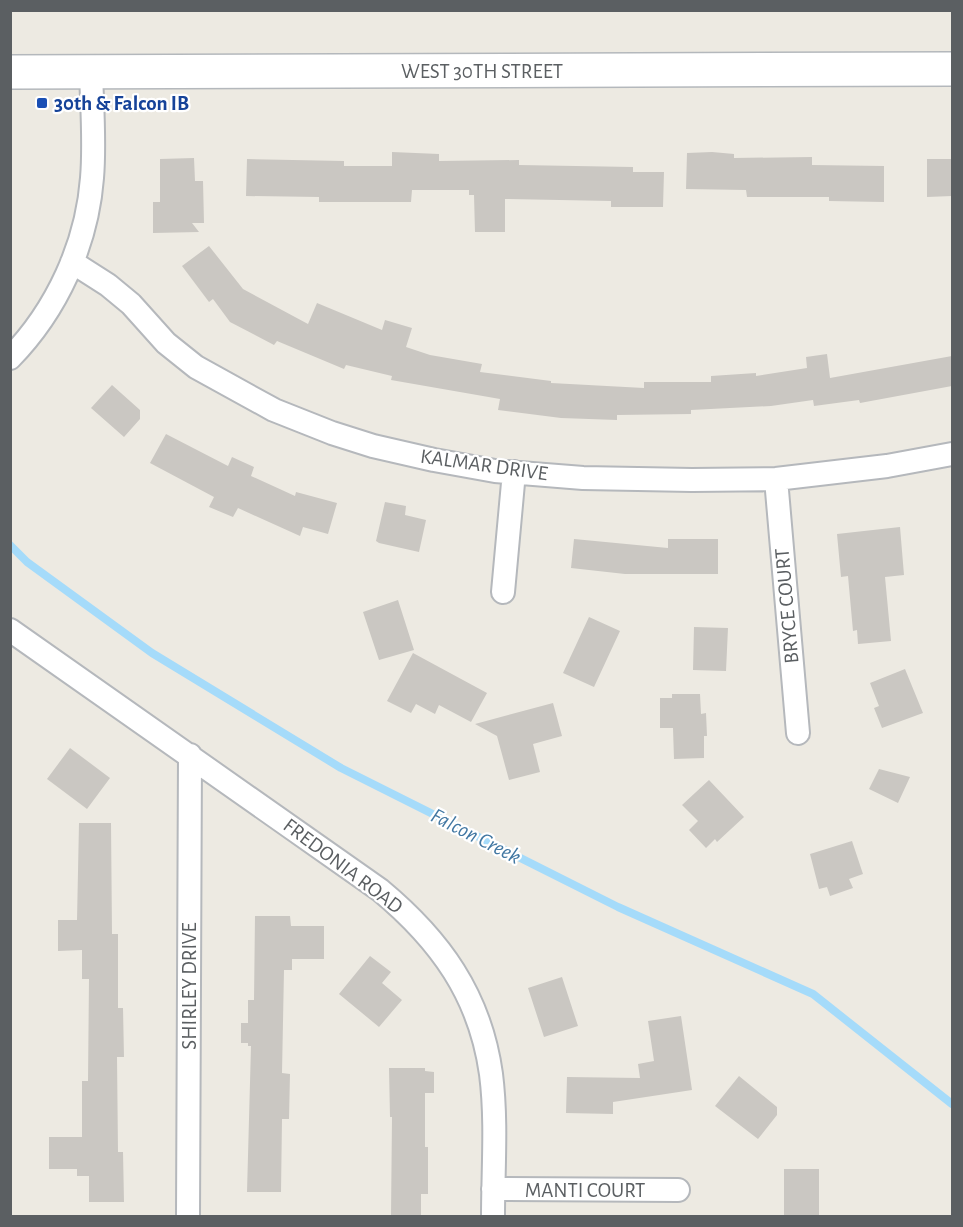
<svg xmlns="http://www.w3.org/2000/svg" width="963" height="1227" viewBox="0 0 963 1227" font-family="'Alegreya Sans',sans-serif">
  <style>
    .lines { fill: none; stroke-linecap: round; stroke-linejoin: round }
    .stream { stroke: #a5dbfa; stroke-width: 8 }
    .building { fill: #cac7c2 }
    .minor-casing { stroke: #b5b8bc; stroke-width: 26 }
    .secondary-casing { stroke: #b4b8bc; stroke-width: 36 }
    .minor { stroke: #fff; stroke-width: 22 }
    .secondary { stroke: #fff; stroke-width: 33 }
    .transit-dot { fill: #1a4fb4; stroke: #fff; stroke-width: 2 }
    .labels { text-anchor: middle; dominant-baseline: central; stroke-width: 4.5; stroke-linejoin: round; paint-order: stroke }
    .street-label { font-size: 21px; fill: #5b5f62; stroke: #fff }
    .transit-label { font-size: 21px; font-weight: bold; fill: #164399; stroke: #fff; text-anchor: start }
    .water-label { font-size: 22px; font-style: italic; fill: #4177a2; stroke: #fff }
  </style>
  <rect width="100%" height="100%" fill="#edeae2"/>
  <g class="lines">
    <path class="stream" d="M10 545 27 562 152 653 341 768 618 907 813 994 952 1104"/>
  </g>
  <path class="building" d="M392 152 439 154V161L519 160V165L633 167V172H664L663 207H611V201L505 199V232H475L474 195H469V190H412L411 202H319V197L246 196 247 159 344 161V166H392Z
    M712 152 734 154V158L812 157V165L884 166V202L829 201V197H747L746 190 686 189 687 153Z
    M194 158 195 181H203L204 223H192L199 232 153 233V202H160V159Z
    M927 159H952V196L927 197Z
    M209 246 243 289 308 324 317 303 382 330 385 320 412 328 406 347 430 355 482 364 480 372 551 381V383L644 388V382H711V376L756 373V376L807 368 806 357 827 354 830 378 952 356V386L860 403 859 400 814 406 813 400 771 406 691 410V414L617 415V420L561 418 498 410 500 399 391 380 392 376 346 365 344 369 277 341 274 345 230 322 213 299 209 302 182 266Z
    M112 385 140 410V419L124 437 91 408Z
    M166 434 228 466 232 457 254 467 251 476 295 496 296 492 337 503 328 534 303 527 300 536 238 508 233 517 209 507 214 497 150 463Z
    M385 502 406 506 405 515 426 520 419 552 379 543 376 541Z
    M900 527 904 575 885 577 891 641 858 644 857 630 853 631 848 576 841 577 837 534Z
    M574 539 668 548V539H718V574H625L571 568Z
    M398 600 414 650 379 660 363 612Z
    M589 617 620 631 594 687 563 673Z
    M694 627 728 628 726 671 693 670Z
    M413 653 487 693 471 722 439 705 435 714 416 704 411 713 387 701Z
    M905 669 923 713 882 728 874 708 879 706 870 683Z
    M672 694H700L701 714 706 713 707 736H704V758L674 759 673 728H660V698H672Z
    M553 703 562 736 533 744 540 772 509 780 497 736 475 724Z
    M70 748 110 778 87 809 47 779Z
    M879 769 910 777 898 803 869 789Z
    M709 780 744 817 717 842 715 839 706 848 689 830 698 821 682 805Z
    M79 823H111L112 934H118V1008H123L124 1057H117L118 1152H123L124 1202H89V1176H77V1169H49V1137H82V1081H88L89 979H82V950L58 951V920H77Z
    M852 841 863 874 849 879 853 888 830 896 827 887 819 889 810 854Z
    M255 916H290L291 926H324V959H292V970H284L282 1073 290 1074 289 1119H282L281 1192H247L251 1046H248V1043H241V1023H248V1000H254Z
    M370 956 391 972 382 983 402 1000 379 1027 339 994Z
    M562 977 578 1026 544 1037 528 988Z
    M681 1016 692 1090 613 1102V1114L566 1113 567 1077 640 1078 638 1064 654 1061 648 1021Z
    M389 1068H425V1071L434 1072V1093H425V1147H428V1194H421V1216H391L392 1117H390Z
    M739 1076 777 1107V1115L758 1139 715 1106Z
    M784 1169H819V1216H784Z"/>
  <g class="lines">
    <defs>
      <path id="minor" d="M72 262 108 285 131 304 166 343 196 367 274 410 332 433 373 446 434 460 495 471 583 478 692 480 776 479 887 466 952 454
        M10 358C57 310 87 244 92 178 95 143 92 107 91 72
        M776 479 798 733
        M503 592 514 472
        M10 630 380 890C440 940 480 995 491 1074 497 1121 493 1170 493 1216
        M493 1189 678 1190
        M188 1216 190 755"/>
      <path id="secondary" d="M10 72 952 69"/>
    </defs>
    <use href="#minor" class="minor-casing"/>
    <use href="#secondary" class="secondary-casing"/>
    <use href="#minor" class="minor"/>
    <use href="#secondary" class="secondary"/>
  </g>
  <rect class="transit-dot" x="36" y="97" width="12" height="12" rx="3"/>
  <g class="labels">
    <g class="street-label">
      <text x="482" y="71">WEST 30TH STREET</text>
      <text transform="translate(484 465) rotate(8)">KALMAR DRIVE</text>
      <text transform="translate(787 606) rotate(-95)">BRYCE COURT</text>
      <text transform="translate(343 866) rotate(37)">FREDONIA ROAD</text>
      <text transform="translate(189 986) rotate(-90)">SHIRLEY DRIVE</text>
      <text x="585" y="1190">MANTI COURT</text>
    </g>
    <g class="transit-label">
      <text x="54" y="103">30th &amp; Falcon IB</text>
    </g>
    <g class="water-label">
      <text transform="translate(476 836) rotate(27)">Falcon Creek</text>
    </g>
  </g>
  <rect width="963" height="1227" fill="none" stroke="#5b5f62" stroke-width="24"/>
</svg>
